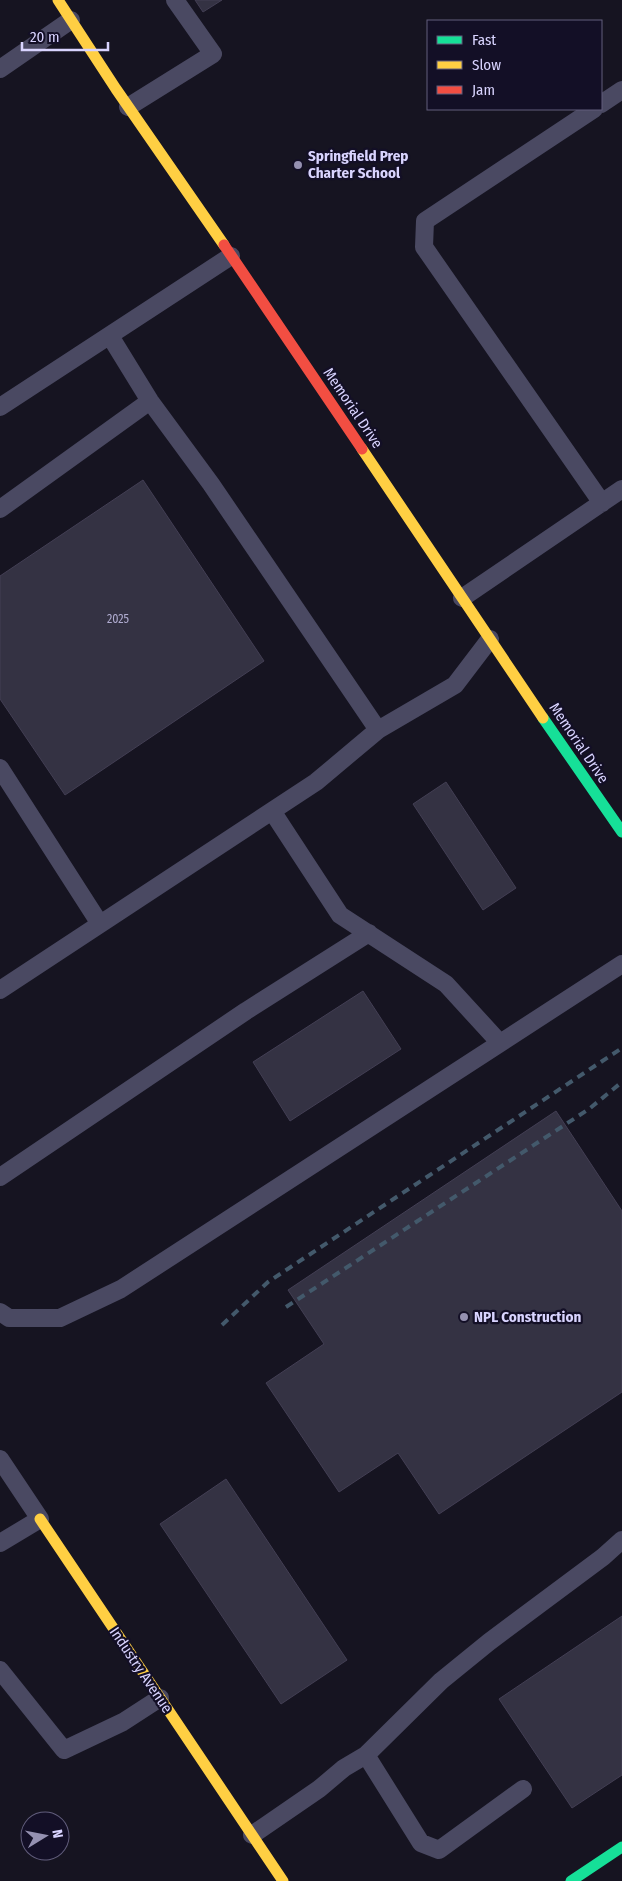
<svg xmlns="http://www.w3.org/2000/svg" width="622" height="1881" viewBox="0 0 622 1881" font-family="'Fira Sans Condensed',sans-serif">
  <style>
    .building { fill: #343243; stroke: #433f54 }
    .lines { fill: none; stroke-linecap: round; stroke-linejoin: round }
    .lane { stroke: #4a4962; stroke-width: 18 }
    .fast { stroke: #16e098; stroke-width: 11 }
    .slow { stroke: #ffcf43; stroke-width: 11 }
    .jam { stroke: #f24e42; stroke-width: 11 }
    .rail { stroke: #43596b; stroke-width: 4; stroke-dasharray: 8 6; stroke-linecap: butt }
    .poi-dot { fill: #9591b1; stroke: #130f26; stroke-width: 2 }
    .labels { text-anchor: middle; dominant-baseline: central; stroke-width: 4.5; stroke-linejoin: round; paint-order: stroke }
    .number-label { font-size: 12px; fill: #b0acd0 }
    .poi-label { font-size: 15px; font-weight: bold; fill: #d9d4ff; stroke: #130f26; text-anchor: start }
    .street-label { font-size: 15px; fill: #d9d4ff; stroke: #130f26 }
  </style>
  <rect width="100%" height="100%" fill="#161421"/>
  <path class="building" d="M195 0H222L203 12Z
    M143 480 264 661 65 795 0 699V576Z
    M446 782 516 888 483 910 413 804Z
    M363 991 401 1049 290 1121 253 1062Z
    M556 1111 622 1211V1392L439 1514 398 1453 339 1492 266 1383 324 1344 288 1290Z
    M226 1479 347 1660 281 1704 160 1524Z
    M622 1616V1775L572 1808 499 1699Z"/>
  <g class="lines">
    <path class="lane" d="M0 69 71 20
      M601 104 622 90
      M128 107 213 54 175 0
      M594 109 425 221 424 247 602 503
      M110 336 150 401 211 484 378 730
      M0 407 231 256
      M0 509 150 401
      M462 598 622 489
      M0 768 100 924
      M272 811 340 915 446 984 500 1043
      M0 990 316 782 378 730 455 685 490 639
      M0 1177 246 1011 369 933
      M0 1312 9 1318H60L121 1289 622 964
      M0 1459 40 1519 0 1543
      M0 1670 64 1750 123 1722 160 1698
      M366 1755 421 1843 439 1850 523 1789
      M252 1835 319 1789 344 1768 366 1755 441 1681 489 1642 603 1557 622 1540"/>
    <path class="fast" d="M543 718 622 832
      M571 1881 622 1847"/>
    <path class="slow" d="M58 0 116 89 224 245
      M362 449 543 718
      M40 1519 283 1881"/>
    <path class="jam" d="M224 245 362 449"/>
    <path class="rail" d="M286 1307 589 1109 622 1082
      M222 1325 268 1282 622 1048"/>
  </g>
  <g class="poi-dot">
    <circle cx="298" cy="165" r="5"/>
    <circle cx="464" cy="1317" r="5"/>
  </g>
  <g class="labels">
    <g class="number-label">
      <text x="118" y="619">2025</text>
    </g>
    <g class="poi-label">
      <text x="308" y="156">Springfield Prep<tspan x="308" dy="17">Charter School</tspan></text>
      <text x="474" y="1317">NPL Construction</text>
    </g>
    <g class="street-label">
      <text transform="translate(353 408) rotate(56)">Memorial Drive</text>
      <text transform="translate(579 743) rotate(56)">Memorial Drive</text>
      <text transform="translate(141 1670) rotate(56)">Industry Avenue</text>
    </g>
  </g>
  <rect x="427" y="20" width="175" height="90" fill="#130f26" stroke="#625e7d"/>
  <rect x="437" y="36" width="25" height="8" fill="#16e098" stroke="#625e7d"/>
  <text x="472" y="45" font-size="15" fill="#d9d4ff">Fast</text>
  <rect x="437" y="61" width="25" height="8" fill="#ffcf43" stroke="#625e7d"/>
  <text x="472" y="70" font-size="15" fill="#d9d4ff">Slow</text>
  <rect x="437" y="86" width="25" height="8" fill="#f24e42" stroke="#625e7d"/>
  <text x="472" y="95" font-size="15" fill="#d9d4ff">Jam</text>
  <g transform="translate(45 1836) rotate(80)"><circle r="24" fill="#130f26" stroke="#625e7d"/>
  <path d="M0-4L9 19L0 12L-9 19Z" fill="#9591b1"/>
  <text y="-8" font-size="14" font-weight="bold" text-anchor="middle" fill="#d9d4ff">N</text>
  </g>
  <path d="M22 42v8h86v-8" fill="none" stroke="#d9d4ff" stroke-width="2.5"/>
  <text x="30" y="42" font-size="15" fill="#d9d4ff" stroke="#130f26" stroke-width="4" paint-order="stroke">20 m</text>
</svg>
